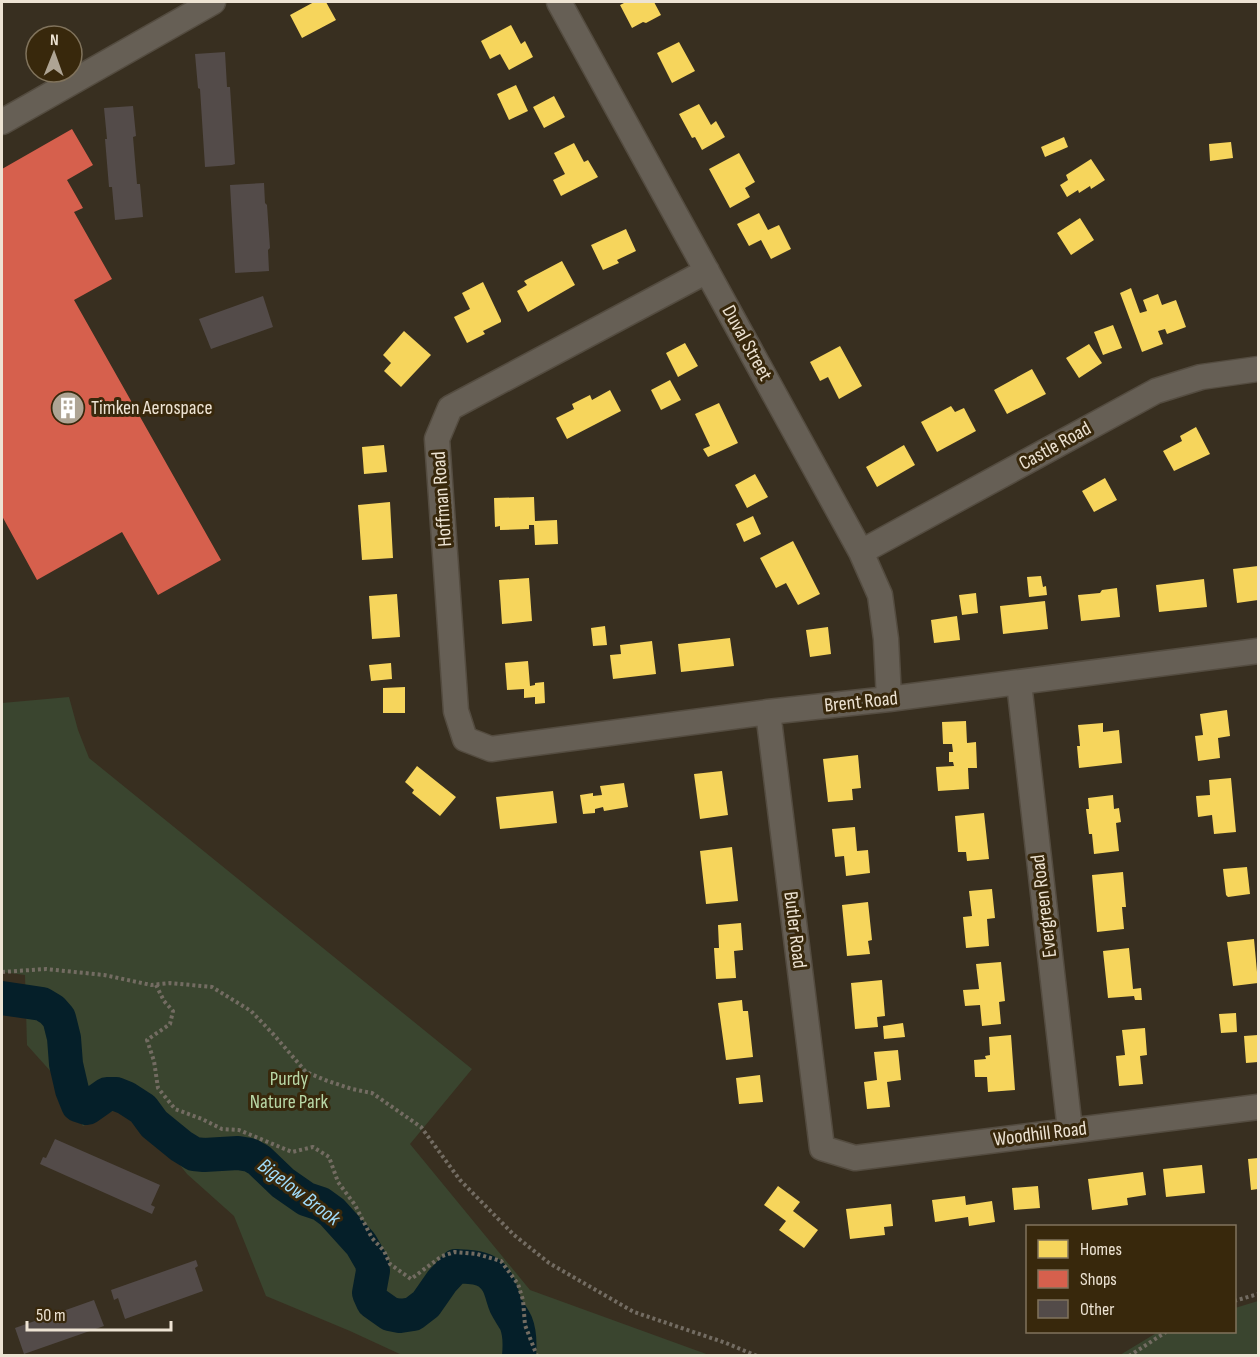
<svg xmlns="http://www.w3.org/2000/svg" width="1260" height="1357" viewBox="0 0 1260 1357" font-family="'Sofia Sans Condensed',sans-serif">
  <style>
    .green { fill: #3a452f }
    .homes { fill: #f6d55c }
    .shops { fill: #d6604d }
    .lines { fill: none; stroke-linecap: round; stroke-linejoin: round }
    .river { stroke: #051f29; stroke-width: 34 }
    .building { fill: #534b49 }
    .minor-casing { stroke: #544c40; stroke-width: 27 }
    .path { stroke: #736c62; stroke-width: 4; stroke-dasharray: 3 3; stroke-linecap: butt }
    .minor { stroke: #665f55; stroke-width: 24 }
    .labels { text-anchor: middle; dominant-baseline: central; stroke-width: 6; stroke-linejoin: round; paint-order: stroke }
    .street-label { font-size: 20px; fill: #ede3d3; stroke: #38280c }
    .poi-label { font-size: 20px; fill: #ede3d3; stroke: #38280c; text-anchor: start }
    .park-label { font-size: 20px; fill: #b9d8a7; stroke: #38280c }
    .water-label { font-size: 21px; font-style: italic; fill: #a0dcfb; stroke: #38280c }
  </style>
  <rect width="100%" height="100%" fill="#382f20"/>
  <path class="green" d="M69 697 78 730 89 758 472 1069 410 1144 530 1290 709 1355H402L350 1331 266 1296 234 1216 187 1174 148 1124 136 1102 119 1108 83 1126 69 1104 53 1074 27 1045 25 975 2 972V703Z
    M1258 1301V1355H1120L1158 1332H1234L1235 1308Z"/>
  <path class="homes" d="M314 2H326L336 20 302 38 290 15Z
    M626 2H654L661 15 646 23 643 22 632 28 620 5Z
    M511 25 521 44 525 41 533 57 509 70 500 54 490 59 481 41Z
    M679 42 695 71 672 83 657 53Z
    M516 85 528 111 509 120 497 94Z
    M554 96 565 117 544 128 533 107Z
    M699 104 711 125 716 121 725 137 702 150 695 137 692 138 679 114Z
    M1064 137 1068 147 1045 157 1041 147Z
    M1231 142 1233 158 1210 161 1209 144Z
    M574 143 584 162 588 160 598 177 561 196 553 180 565 174 554 153Z
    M739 153 755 182 745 188 750 197 730 208 709 169Z
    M1091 159 1105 180 1091 189 1090 186 1079 193 1078 190 1067 197 1060 185 1068 180 1066 175Z
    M759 213 768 230 779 225 791 249 771 259 761 240 749 246 737 224Z
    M1080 218 1094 240 1071 255 1057 233Z
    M626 229 636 251 617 260 619 263 603 270 591 245Z
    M562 261 575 285 528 312 517 291 527 285 524 281Z
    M483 282 501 320V322L483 331 485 334 467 343 454 317 470 309 462 293Z
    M1131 288 1140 313 1147 311 1143 300 1158 294 1162 305 1176 300 1186 327 1167 334 1165 329 1158 331 1163 344 1142 352 1120 293Z
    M1113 325 1122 348 1103 355 1094 332Z
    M404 331 431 355 401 387 384 371 391 363 383 355Z
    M685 343 698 366 678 377 666 353Z
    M1089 344 1102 363 1079 378 1066 358Z
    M840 346 862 386 839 399 828 377 820 381 810 362Z
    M1032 369 1046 394 1007 414 994 390Z
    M670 380 681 400 661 410 651 390Z
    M610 390 621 411 567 439 556 418 574 409 572 404 590 395 592 400Z
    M719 403 738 443 708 457 703 449 710 446 695 414Z
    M951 406 955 412 964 408 976 431 937 452 921 422Z
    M1196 427 1210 454 1174 471 1163 451 1182 441 1180 436Z
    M384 445 387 472 364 474 362 447Z
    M904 445 915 465 877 487 866 467Z
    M755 474 768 497 747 508 735 485Z
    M1105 478 1117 500 1094 512 1082 491Z
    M534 497 535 521 557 520 558 544 535 545 534 525H529V529L500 530V526L495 527 494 498Z
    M390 502 393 558 362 560 358 505Z
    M753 516 761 534 744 542 736 524Z
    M793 541 820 594 798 605 786 583 776 588 760 558Z
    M1258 566V600L1237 603 1233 569Z
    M1041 576 1043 587 1046 586 1047 595 1029 597 1027 577Z
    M529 578 532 621 502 624 499 580Z
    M1204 579 1207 607 1159 612 1156 585Z
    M1117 588 1120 617 1081 621 1078 595 1100 593 1102 590Z
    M976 593 978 613 962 615 959 595Z
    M397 594 400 637 372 639 369 596Z
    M1045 601 1048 629 1003 634 1000 606Z
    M957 616 960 640 934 643 931 620Z
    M605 626 607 645 593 646 591 628Z
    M828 627 831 654 810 657 806 630Z
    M730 638 734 666 681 672 678 644Z
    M652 641 656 674 613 679 610 655 621 654 620 645Z
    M528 661 530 686 535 685V683L544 682 545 703 535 704V697L524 698V689L507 690 505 663Z
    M391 663 392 679 371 681 369 665Z
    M405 687V713H383V688Z
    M1227 710 1230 736 1218 738 1220 758 1198 761 1195 736 1203 735 1200 714Z
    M966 721 967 743 976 742 977 768H968L969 789 938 791 936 767 954 766 953 762H949V752H953L952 744H943L942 722Z
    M1103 723V732L1119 730 1122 763 1079 768 1077 746H1080L1078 725Z
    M858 755 861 788 852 789 853 800 828 802 823 759Z
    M417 766 456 797 440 816 412 793 414 790 405 782Z
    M722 771 728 815 700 819 694 774Z
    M1231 778 1236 832 1214 834 1212 815 1198 817 1196 796 1210 795 1209 780Z
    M624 783 628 807 604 811 603 807 595 809V813L583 814 580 795 593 793V796L602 795 600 786Z
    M553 791 557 823 500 829 496 797Z
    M1113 795 1114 809 1119 808 1121 822 1116 823 1119 851 1094 854 1092 834H1089L1086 809H1089L1088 798Z
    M984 813 989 859 967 861 966 852H958L955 816Z
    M855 827 857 851 868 850 870 873 846 876 844 856 835 857 832 829Z
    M732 847 738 901 706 904 700 851Z
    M1247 867 1250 894 1228 897 1226 895 1223 869Z
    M1123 872 1126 907H1122L1124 929 1097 932 1092 875Z
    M992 889 995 918 987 919 989 946 966 948 963 917 972 916 969 891Z
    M868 902 872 940 868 941 870 954 847 956 842 905Z
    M741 923 743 950 734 951 736 978 716 979 714 948H719L718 925Z
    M1254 939 1258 983 1233 986 1227 942Z
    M1129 948 1133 989 1141 988 1142 1000H1135L1134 996 1108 998 1103 951Z
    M1001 962 1005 1001 999 1002 1001 1024 982 1026 980 1005 965 1006 963 990 979 989 976 964Z
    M882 980 885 1016 877 1017 878 1027 855 1029 851 983Z
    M742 1000 743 1011H748L753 1057 726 1060 718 1003Z
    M1236 1013 1237 1032 1221 1033 1219 1014Z
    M903 1023 905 1037 884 1039 883 1026Z
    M1145 1028 1147 1055 1140 1056 1143 1084 1119 1086 1116 1056 1125 1055 1122 1030Z
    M1011 1035 1015 1090 988 1092 987 1077H975L974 1060 986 1059 985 1056 990 1055 989 1037Z
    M1258 1035V1062L1246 1063 1244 1036Z
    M898 1050 901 1080 887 1082 890 1107 867 1109 864 1082 877 1080 874 1052Z
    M760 1075 763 1102 739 1104 736 1078Z
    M1258 1158V1189L1251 1190 1248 1159Z
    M1202 1165 1205 1193 1166 1197 1163 1169Z
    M1143 1172 1146 1195 1127 1198 1128 1205 1092 1210 1088 1179Z
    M778 1186 800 1202 793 1211 818 1230 804 1248 779 1230 786 1221 764 1205Z
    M1038 1186 1040 1208 1014 1210 1012 1188Z
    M965 1196 966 1205 992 1201 995 1222 969 1226 968 1217 935 1222 932 1200Z
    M891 1204 893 1226 884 1227 885 1235 850 1239 846 1209Z"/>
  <path class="shops" d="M72 129 93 165 67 180 83 208 74 212 112 279 74 300 221 560 158 595 122 532 37 580 2 516V169Z"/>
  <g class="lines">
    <path class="river" d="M2 998 42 1004 52 1010 59 1018 64 1038 66 1064 72 1090 78 1105 87 1108 107 1094H116L126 1098 143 1109 154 1124 181 1146 194 1154 204 1155 238 1153 250 1155 259 1160 283 1183 306 1199 321 1204 332 1212 361 1244 372 1263 373 1271 369 1293 373 1302 390 1314 400 1316 413 1314 426 1304 442 1281 456 1266C467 1267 480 1266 489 1273 501 1282 501 1294 506 1306 509 1312 513 1317 516 1323 520 1333 520 1345 519 1356"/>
  </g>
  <path class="building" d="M225 52 227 87H230L235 164 232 165 205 167 200 89 198 88 195 54Z
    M133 106 136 136 133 137 137 184H140L143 217 115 220 112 187H109L105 139H107L104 108Z
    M264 183 265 203 267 205 270 248 268 250 269 271 235 273 230 185Z
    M263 296 273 327 211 349 199 319Z
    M55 1139 160 1185 151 1205 155 1207 152 1214 40 1164 43 1157 46 1158Z
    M196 1260 198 1266 195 1268 203 1291 125 1319 118 1298 114 1300 111 1290Z
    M94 1300 104 1326 24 1354 15 1328Z"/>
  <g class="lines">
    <defs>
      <path id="minor" d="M559 2 861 552 880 595 886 639 889 699
        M2 122 213 2
        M707 271 450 408 437 439 456 711 465 739 491 749 768 712 889 699 1258 651
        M861 552 1156 391 1201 377 1258 369
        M1019 683 1070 1130
        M768 712 822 1148 855 1158 1258 1107"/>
    </defs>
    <use href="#minor" class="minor-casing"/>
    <path class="path" d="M2 972 46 969 104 975 151 985 170 983 212 987 251 1011 274 1035 306 1072 325 1080 352 1089 372 1093 421 1127 460 1180 514 1235 549 1263 634 1312 726 1343 757 1356
      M156 985 164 1001 173 1011 170 1024 147 1040 154 1061 158 1088 175 1109 202 1119 222 1129 239 1130 292 1152 313 1147 329 1157 338 1182 355 1205 372 1238 384 1251 390 1264 411 1279 442 1256 455 1252 477 1254 501 1261 518 1284 523 1300 525 1325 537 1356
      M1234 1301 1258 1294
      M1129 1356 1166 1332"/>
    <use href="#minor" class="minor"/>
  </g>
  <defs>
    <symbol id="building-disc" viewBox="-11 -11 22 22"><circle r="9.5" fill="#aea494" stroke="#38280c"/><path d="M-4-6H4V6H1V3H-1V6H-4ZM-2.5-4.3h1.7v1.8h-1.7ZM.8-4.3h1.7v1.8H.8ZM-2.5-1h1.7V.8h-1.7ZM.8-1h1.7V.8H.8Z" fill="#fff"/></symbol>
  </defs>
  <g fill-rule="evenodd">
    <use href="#building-disc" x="49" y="389" width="38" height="38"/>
  </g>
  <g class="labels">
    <g class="street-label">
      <text transform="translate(747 343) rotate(61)">Duval Street</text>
      <text transform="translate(1055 446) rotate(-29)">Castle Road</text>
      <text transform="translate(442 499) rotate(-94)">Hoffman Road</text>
      <text transform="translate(861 702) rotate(-6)">Brent Road</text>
      <text transform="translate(1044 906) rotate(-97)">Evergreen Road</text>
      <text transform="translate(795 930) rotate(83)">Butler Road</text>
      <text transform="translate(1040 1134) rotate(-7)">Woodhill Road</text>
    </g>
    <g class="poi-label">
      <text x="91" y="408">Timken Aerospace</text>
    </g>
    <g class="park-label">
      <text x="289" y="1079">Purdy<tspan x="289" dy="23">Nature Park</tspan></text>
    </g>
    <g class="water-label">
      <text transform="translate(299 1192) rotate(37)">Bigelow Brook</text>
    </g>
  </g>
  <rect width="1260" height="1357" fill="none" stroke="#ede3d3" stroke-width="6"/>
  <rect x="1026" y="1225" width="210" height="108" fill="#38280c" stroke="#80735c" stroke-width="1.5"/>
  <rect x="1038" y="1240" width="30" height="18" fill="#f6d55c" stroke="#80735c" stroke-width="1.5"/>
  <text x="1080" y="1255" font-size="18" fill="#ede3d3">Homes</text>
  <rect x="1038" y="1270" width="30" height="18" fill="#d6604d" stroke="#80735c" stroke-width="1.5"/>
  <text x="1080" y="1285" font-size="18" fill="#ede3d3">Shops</text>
  <rect x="1038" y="1300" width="30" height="18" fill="#534b49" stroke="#80735c" stroke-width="1.5"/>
  <text x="1080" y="1315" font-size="18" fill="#ede3d3">Other</text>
  <g transform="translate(54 54) rotate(1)"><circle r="28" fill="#38280c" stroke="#80735c" stroke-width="1.5"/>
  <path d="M0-4.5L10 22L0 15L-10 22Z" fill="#aea494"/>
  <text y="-9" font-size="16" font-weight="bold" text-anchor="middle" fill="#ede3d3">N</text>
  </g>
  <path d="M27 1321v9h144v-9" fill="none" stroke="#ede3d3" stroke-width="3"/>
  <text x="36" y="1321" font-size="18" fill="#ede3d3" stroke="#38280c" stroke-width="4.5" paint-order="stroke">50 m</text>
</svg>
